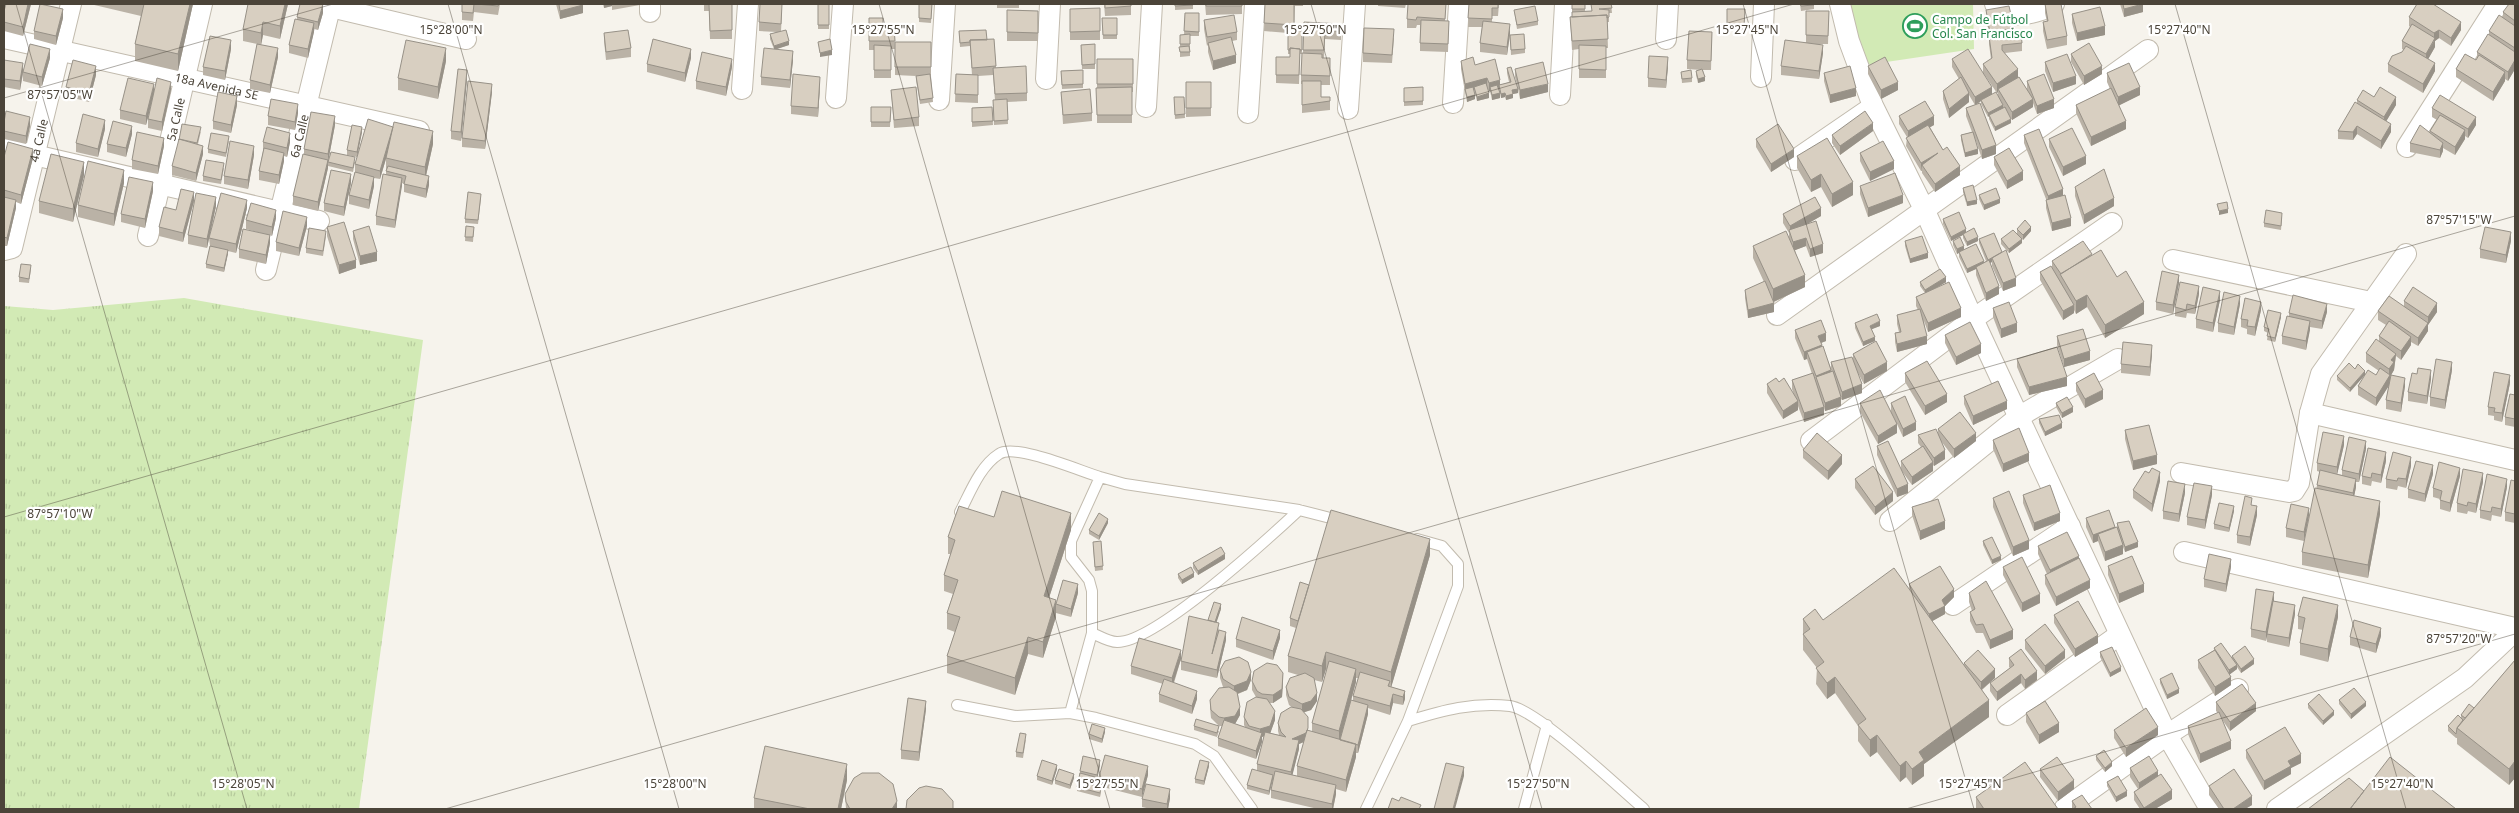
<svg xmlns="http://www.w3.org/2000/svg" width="2519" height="813" viewBox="0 0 2519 813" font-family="'Noto Sans',sans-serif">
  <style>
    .grass { fill: url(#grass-tufts) }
    .pitch { fill: #d2eab5 }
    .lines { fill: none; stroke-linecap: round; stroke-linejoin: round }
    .service-casing { stroke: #c2bbae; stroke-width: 12 }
    .minor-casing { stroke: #c2bbae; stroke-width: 22 }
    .service { stroke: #fff; stroke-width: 10 }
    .minor { stroke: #fff; stroke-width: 20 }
    .wall { fill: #bab2a6; fill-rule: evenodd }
    .shaded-wall { fill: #979187 }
    .building { fill: #d8cfc1; stroke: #979187 }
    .ticks { fill: none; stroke: #4b4439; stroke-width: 1; stroke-opacity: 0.45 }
    .labels { text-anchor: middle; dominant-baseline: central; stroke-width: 4.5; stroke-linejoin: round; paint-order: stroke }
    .leisure-label { font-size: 12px; fill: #27864d; stroke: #fff; text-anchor: start }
    .street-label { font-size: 12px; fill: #4b4439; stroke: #fff }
    .ticks-label { font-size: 12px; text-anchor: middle; fill: #4b4439; stroke: #fff; stroke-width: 4.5; stroke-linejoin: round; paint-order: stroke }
  </style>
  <defs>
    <pattern id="grass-tufts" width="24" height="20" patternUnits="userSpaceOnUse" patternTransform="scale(1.25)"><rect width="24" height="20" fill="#d2eab5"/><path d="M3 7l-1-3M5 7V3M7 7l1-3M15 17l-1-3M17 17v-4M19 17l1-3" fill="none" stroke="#b6ca9c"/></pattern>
  </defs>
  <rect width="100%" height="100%" fill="#f6f3ec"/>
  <path class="grass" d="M184 298 423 340 359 809H4V306L53 310Z"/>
  <path class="pitch" d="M1850 4H1973L1974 49 1866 65Z"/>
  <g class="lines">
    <defs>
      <path id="service" d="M960 512C970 493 980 466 999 454 1015 443 1080 471 1100 477
        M1092 633V591L1089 580 1071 557V541L1100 477 1125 484 1299 510 1342 521
        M957 705 1015 716 1070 713 1096 718 1195 744 1214 756 1252 809
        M1070 713 1092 633C1099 636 1109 642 1117 642 1155 643 1269 538 1299 510
        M1408 721C1444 710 1473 702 1510 706 1538 710 1619 788 1644 809
        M1366 809 1408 721 1458 586V564L1442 546 1417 539
        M1524 809 1547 725"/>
      <g id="minor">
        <path d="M318 4 466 39"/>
        <path d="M1840 4 1849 41 1873 106 1925 211 1973 319 2167 735 2210 809"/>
        <path d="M1995 4C2004 22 2041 13 2054 4"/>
        <path d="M650 12V4"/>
        <path id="s1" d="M4 38 419 131"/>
        <path d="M1666 39 1668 4"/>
        <path d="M1761 77 1764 4"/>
        <path d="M1046 79 1050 4"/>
        <path d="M742 89 748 4"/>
        <path d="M1560 95 1565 4"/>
        <path d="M836 98 843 4"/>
        <path d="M939 100 945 4"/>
        <path d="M1453 103 1459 4"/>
        <path d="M1146 107 1152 4"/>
        <path d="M1348 109 1355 4"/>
        <path d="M1248 113 1255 4"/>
        <path d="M2407 147 2498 4"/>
        <path d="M4 148 319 221"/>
        <path d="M1795 160 1871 108"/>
        <path id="s2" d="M148 236 202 4"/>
        <path id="s3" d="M4 250 12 248 71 4"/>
        <path d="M2173 260 2371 302"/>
        <path id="s4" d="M266 270 331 4"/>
        <path d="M1777 315 2148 50"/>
        <path d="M2310 413 2515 460"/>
        <path d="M1811 441 1973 319 2112 223"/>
        <path d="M2181 473 2289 492 2294 491 2299 483 2310 413 2321 374 2406 254"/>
        <path d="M1890 521 2020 416 2118 359"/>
        <path d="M2184 552 2515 628"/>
        <path d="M1953 605 2070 526"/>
        <path d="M2007 715 2119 635"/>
        <path d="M2065 808 2167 735 2238 689"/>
        <path d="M2277 809 2465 678 2515 631"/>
      </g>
    </defs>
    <use href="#service" class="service-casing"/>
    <use href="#minor" class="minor-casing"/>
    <use href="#service" class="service"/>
    <use href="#minor" class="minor"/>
  </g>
  <path class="wall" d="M31 4 23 36 4 31V11Z
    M90 4H193L178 71 135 61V44L141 16Z
    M288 4 280 39 263 35 261 45 278 57 270 93 250 89V80L257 44 243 41V29Z
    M462 4H500L498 15 474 12 473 21 462 20Z
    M556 4H582L583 13 560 19Z
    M603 4H640V5L612 10V6L604 8Z
    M704 4H732V39H710L709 11H704Z
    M818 4H829V29H818Z
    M919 4H932L931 23 919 22Z
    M997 4H1019V8H997Z
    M1104 4H1131V15L1105 16Z
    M1175 4H1193V9L1175 10Z
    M1205 4H1242V14L1206 15Z
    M1265 4H1303V6H1295L1294 31H1302V54H1300L1299 84 1276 83V57H1290V54H1288V33L1264 31Z
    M1378 4H1406L1405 8 1378 6Z
    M1446 4 1445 21H1449L1448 52 1420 51V25H1417L1416 28H1407V19Z
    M1469 4H1499L1498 16H1492V22L1510 33V35L1525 49V53L1511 55 1510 36 1507 55 1480 52V43L1482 27H1468Z
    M1572 4H1585V11H1591L1611 4 1612 13H1609V22H1607L1608 48H1606V78H1579V49L1572 50 1570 17 1572 16Z
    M1800 4H1814V9L1801 11Z
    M2045 4 2067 36V45L2047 49 2043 31V22H2047L2045 13Z
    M2120 4H2143V12L2124 17Z
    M2515 4V69L2508 81 2505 79V81L2493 101 2456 77V69L2476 60 2477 58V52L2489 35V31L2503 17V12Z
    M1100 8V40H1070V9Z
    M1727 9H1745L1744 30 1727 29Z
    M1007 10 1038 11V41H1007Z
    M1514 10 1538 21V25L1517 29Z
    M1986 10 2014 28V32L2022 43V51L2005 53 2018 77 2027 89V81L2054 108 2037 114 2033 103V107L2012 120 2008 114 2011 123 1995 131 1989 119V116L1988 117 1981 104V101L1977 104 1996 154 1982 159 1975 138 1978 154 1965 157 1961 140V135L1972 132 1966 116V108L1975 105 1969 95V102L1949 118 1943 99V91L1959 79 1952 67V59L1983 73V64L1991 59 1989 44V36L1986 19ZM1984 74 1997 93 1998 92V96L1992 95Z
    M1806 11H1829L1828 44H1820L1823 53 1819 79 1781 75V66L1806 42Z
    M323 13 318 30 314 29 308 58 289 53V45L297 19V17Z
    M782 13 781 31 789 45 776 49 793 60 790 88 761 85V77L774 49 770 39V34L777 32 759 31V22Z
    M1185 13H1199V36H1190V56L1180 57V35H1184Z
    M2072 14 2105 35 2077 41 2072 23Z
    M2409 17 2461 30 2451 46 2439 38 2435 41V47L2428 59 2435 71 2423 93 2388 72V64L2402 52 2404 50 2402 49V41L2410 27 2409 26Z
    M63 18 56 45 34 39V31Z
    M869 18 883 27H894L895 49H891V78H874V50H869Z
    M1102 18H1117V39H1103Z
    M1204 20 1237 32V40L1232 41 1236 63 1213 70 1208 52V45L1207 46 1204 29Z
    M1304 22 1341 24V40L1325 39 1324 58H1330V85H1321V97H1330V110L1302 113V84H1301V75L1303 53Z
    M959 31 987 40 994 39 996 68 1027 93V101L1007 102 1008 124 994 125 993 105 995 100 993 75 978 76V103L955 102 956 74 972 75 970 46 960 47Z
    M1712 32 1711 70H1703L1705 81 1698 83 1696 75V71L1701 70 1687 69V60Z
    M604 33 631 48V57L606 60 604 41Z
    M1394 38 1392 63 1363 62V53Z
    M895 42H931V76L933 102 920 104 916 80V76L895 75Z
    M1095 44V69H1082L1081 45Z
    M231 49 225 80 203 75V67Z
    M2071 54 2102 74 2084 85 2071 62Z
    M50 58 42 86 23 81V74L20 90 4 87V60L23 71Z
    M691 58 685 82 647 72V64Z
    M1097 59H1133V92H1132V123H1097Z
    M446 61 438 99 398 90V78Z
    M1461 61 1475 65 1500 85 1509 82 1507 73V68L1518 88 1515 77V69L1548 92 1520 99 1518 89V93L1513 94V98L1506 100 1505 97 1501 98 1499 89 1500 98 1492 100 1490 91H1489V98L1477 101 1474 90H1473L1475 99 1467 102 1465 92 1461 69Z
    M2045 62 2076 84 2053 92 2045 71Z
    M1668 66 1666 88 1648 87V78Z
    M1868 66 1898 90 1881 99 1868 74Z
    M732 67 726 96 696 89V81Z
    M1083 70V88L1062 89 1061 71Z
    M1681 72 1692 78V82L1682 83Z
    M1824 73 1856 96 1830 103 1824 81Z
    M2107 73 2140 95 2119 105 2126 129 2091 146 2076 113V105L2110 89 2107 82Z
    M96 75 89 102 66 96V87Z
    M467 79 461 141 451 139V131Z
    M1186 82H1211V116L1186 117Z
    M820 85 818 117 791 114V106Z
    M1423 87V105L1404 106V88Z
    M171 90 162 131 148 128V119Z
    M891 90 919 117V126L894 128Z
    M492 92 485 149 462 147V138Z
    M1061 92 1092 113V121L1063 124Z
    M154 93 146 125 120 119V110Z
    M1174 97H1184L1185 118 1175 119Z
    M2374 97 2396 105 2386 121 2391 132 2381 149 2357 134 2353 140 2338 139V131L2357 103V100Z
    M237 105 231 133 213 129V121Z
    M871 107H891L890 127H871Z
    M992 107 993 125 972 127V108Z
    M2432 108 2476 125 2468 138 2465 136V139L2455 155 2443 148V151L2440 158 2410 152V143L2430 132 2437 120 2432 117Z
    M298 113 295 130 268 125V116Z
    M1899 116 1934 125 1930 127 1943 150 1960 175 1935 192 1922 173V171H1921L1906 146 1907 137 1899 124Z
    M4 122 30 126 26 144 4 139Z
    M335 125 328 162V168L318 211 293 205V196L304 154V149Z
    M105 129 98 157 76 152V143Z
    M393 130 433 144 426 176 429 185 426 198 404 192V184L402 183 395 228 376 225V216L386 175V158L388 152 380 179 374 178V186L369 209 349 204V195L355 172V164Z
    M201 131 198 144 203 154 196 181 172 175V166Z
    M1873 131 1840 155 1832 143V135Z
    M362 132 357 157 347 155V150Z
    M132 134 126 157 107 152V144Z
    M2024 135 2063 195 2071 226 2052 231 2046 208V199L2024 143Z
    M1756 139 1794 157 1771 172 1756 147Z
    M2049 139 2086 164 2063 176 2049 147Z
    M229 141 226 157 208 153V149Z
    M263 142H290L287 157 284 156V161L279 184 259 180V171L263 151Z
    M164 146 158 174 132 169V160Z
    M1860 153 1894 169 1870 181 1860 161Z
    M254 155 248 189 224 184V176Z
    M1797 156 1853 195 1832 207 1821 187 1811 192 1797 168Z
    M4 157 33 158 21 204 16 202V208L7 246H4Z
    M1994 157 2023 180 2007 189 1994 165Z
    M328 162H355L353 172 328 166Z
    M224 168 221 184 203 181V176Z
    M84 175 73 222 39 213V201Z
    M124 183 114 226 78 217V205Z
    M351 183 344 216 324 211V203Z
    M1860 186 1903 203 1868 217 1860 194Z
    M2075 187 2114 206 2084 224 2075 196Z
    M1963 188 1977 204 1967 206 1963 192Z
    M153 191 145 228 121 222V214Z
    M1979 195 2000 203 1984 210 1979 199Z
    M481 198 478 224 465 223V219Z
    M194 201 183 242 159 236V227Z
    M216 206 207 248 188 244V235Z
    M247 208 236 253 228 251 224 272 206 268V264L210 246 209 238Z
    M1783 214 1821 216 1807 224 1823 253 1810 257 1806 246 1795 250 1805 287 1774 302V312L1748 318 1745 298V290L1764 282 1753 258V246L1789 237V233L1783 223Z
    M2282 217 2281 230 2264 227V223Z
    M276 218 272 236 270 235V243L266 264 239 258V249L264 234 246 229V220Z
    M1943 219 1966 232 1978 241 1967 246 1963 238V235L1951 241 1943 224Z
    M307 226 299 256 276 251V242Z
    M466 226 474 227 473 242 465 241Z
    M327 227 356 268 339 274 327 236Z
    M2017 229 2031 231 2023 240 2018 235 2022 243 2009 253 2001 244V239L2017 233Z
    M353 231 377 261 360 265 353 239Z
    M326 236 323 256 306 253V248Z
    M1979 239 2016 286 2003 291 1992 266V262L1990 263 1999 294 1986 301 1976 275V269L1967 273 1959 257V253L1957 254 1953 245V241L1964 250 1984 262 1986 261 1979 243Z
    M1905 241 1928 258 1910 263 1905 246Z
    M2511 241 2506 263 2480 258V249Z
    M2092 255 2117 277 2144 314 2105 338 2087 307 2076 314 2074 310V313L2063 320 2040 280V272L2052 268V261Z
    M31 269 29 283 19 282V277Z
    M1920 282H1946L1934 289 1961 317 1928 332 1924 321 1927 344 1897 352 1895 342V333L1899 332 1897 324V315L1918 310 1916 306V297L1925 293 1920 286Z
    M2179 283 2173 314 2156 310V302Z
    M2199 294 2195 314 2187 313 2186 318 2175 316V307Z
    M2220 300 2213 332 2196 328V319Z
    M2404 301 2437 312 2428 325V331L2418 346 2411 342V345L2401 360 2396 356 2394 370 2391 375 2405 386 2401 412 2386 409V400L2389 385 2376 406 2358 395V386L2376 375 2379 371 2366 362V353L2379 342V336L2386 325 2378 320V311L2404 306Z
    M2240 304 2234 335 2218 332V323Z
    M1993 308 2017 332 2001 338 1993 317Z
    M2261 310 2255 336 2247 334V329L2241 327V319Z
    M2327 312 2322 329 2310 327 2306 350 2282 344V336L2289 316V313Z
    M2281 317 2275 342 2267 340 2268 333 2264 331V327Z
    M1855 323 1880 326 1871 329 1875 341 1863 346 1855 328Z
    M1795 330 1826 341 1821 343 1822 347 1831 368V362L1853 358V354L1887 371 1864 384 1858 373 1862 393 1842 400 1841 399V406L1825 411 1824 408V415L1804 422 1798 406V410L1783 419 1767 393V384L1779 382 1794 395 1792 389V380L1812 374 1807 359 1804 360 1795 338Z
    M1945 335 1981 353 1956 365 1945 343Z
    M2057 336 2090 360 2064 367 2057 345Z
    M2152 353 2150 376 2121 373V364Z
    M2017 359 2067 386 2029 395 2017 367Z
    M2355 369 2350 392 2337 380V376Z
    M2452 370 2445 409 2430 406V397Z
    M1905 373 1947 402 1925 415 1905 382Z
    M2431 379 2427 404 2408 401V392Z
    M2076 383 2103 399 2085 408 2076 391Z
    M2510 383 2502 422 2494 420V416L2488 415V407Z
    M2515 395V427L2505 425V417Z
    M1964 396 2007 409 1973 425 1964 404Z
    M1860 403 1891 412V403L1916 430 1903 437 1897 424V433L1878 444 1860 412Z
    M2056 403 2073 412 2062 418 2056 407Z
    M2039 419 2062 428 2045 436 2039 423Z
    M1938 429 1976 441 1954 458 1941 441 1945 459 1934 466 1933 465V471L1912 485 1901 470V461L1921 447 1918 443V435L1938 434Z
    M2125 430 2157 464 2133 470 2125 439Z
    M1993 440 2029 461 2003 472 1993 449Z
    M2344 445 2337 474 2342 475V470L2366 449 2359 482H2356V487L2354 496 2380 514 2368 578 2302 565V552L2320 472 2317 471V463Z
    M1877 446 1908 493 1897 497 1877 455Z
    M1803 450 1842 464 1828 480 1803 458Z
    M2386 461 2381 483 2372 481 2371 486 2362 484V476Z
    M2411 466 2406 488 2398 486 2397 490 2386 488V479Z
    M2433 474 2425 502 2408 498V489Z
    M2460 476 2450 512 2440 509V499L2433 497V488Z
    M1855 479 1893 501 1875 515 1855 488Z
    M2160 481 2152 512 2133 498V490Z
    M2515 481V523L2505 521V512Z
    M2483 482 2476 513 2468 511 2467 514 2457 512V503Z
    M2507 487 2501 517 2492 515 2491 521 2480 518V510Z
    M2185 493 2179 522 2163 519V511Z
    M2023 495 2060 521 2034 531 2023 503Z
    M2212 495 2205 529 2187 525V517Z
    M1993 498 2029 549 2013 556 1993 507Z
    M2252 505 2257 515 2250 546 2237 543V535Z
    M1912 507 1945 529 1920 540 1912 515Z
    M2234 511 2229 532 2214 529V524Z
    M2309 516 2304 541 2286 537V528Z
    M994 517 1071 530 1049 598 1056 617 1043 658 1028 654 1015 695 947 673V656L955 632 947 629V613L953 594 944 591V575L951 554H948V537Z
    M2086 518 2115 528 2117 527V523L2138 547 2125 552 2123 547V554L2105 561 2098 541 2093 543 2086 527Z
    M1108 523 1099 540 1089 534V530Z
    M1101 541 1103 570 1095 571 1093 546Z
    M1983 541 2001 560 1992 564 1983 545Z
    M2038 546 2079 558 2090 588 2056 606 2045 584V575L2047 574 2038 554Z
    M1430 555 1391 687 1405 691V699L1403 705 1393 703 1390 715 1368 708V714L1358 753H1356V757L1346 792 1336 789V794L1333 809H1318L1271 798V790L1273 776 1269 795 1247 789V785L1257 771V764L1264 736 1262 737V742L1256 759 1218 746V738L1222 726H1219L1211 718 1210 708V700L1223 687 1220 678V670L1251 680 1247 690 1238 694 1240 715 1235 724 1245 727 1244 725V717L1256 697 1252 690V681L1283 682 1282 697 1273 703H1270L1275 720 1270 733 1279 735 1278 731V723L1293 708 1289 705 1286 695V687L1298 675 1288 672V656L1296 628 1290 626V618L1309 585ZM1326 669H1327L1312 723V732L1308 731 1304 712 1311 710 1317 701 1314 680 1322 682ZM1356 678H1358L1353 696V701H1351L1356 682ZM1304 742 1297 766V776L1292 775 1299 749V744Z
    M1225 559 1198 575 1193 568V563Z
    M2108 566 2144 592 2119 603 2108 575Z
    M2003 567 2040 603 2022 612 2003 575Z
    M2231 567 2226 592 2204 587V579Z
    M1178 574 1194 577 1182 584 1178 578Z
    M1909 584 1954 597 1945 606V614L1932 621 1964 665V663L1995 678 1982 690 1989 717 1924 764V776L1912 785 1906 777 1900 782 1877 752 1870 757 1858 741V726L1835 693 1827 699 1816 684 1817 668 1803 650V619L1823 620 1909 589Z
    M1078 593 1071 617 1056 613V604Z
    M1969 593 2013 639 1990 649 1983 633H1976L1970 621V612L1972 611 1969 602Z
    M2274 601 2295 614 2289 647 2267 642V632L2266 641 2251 637V629Z
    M1221 609 1216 622 1219 630 1226 640 1217 678 1181 670V661L1208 620Z
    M2054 615 2098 643 2075 657 2054 623Z
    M2298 616 2338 617 2328 662 2300 655V643L2303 630 2298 629Z
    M2381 636 2376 653 2350 645V637Z
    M1280 638 1273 660 1236 647V639Z
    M2025 640 2065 658 2045 674 2025 649Z
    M2214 648 2232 658V656L2254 664 2241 673 2237 667V669L2230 674 2231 685 2215 696 2198 668V660L2214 650Z
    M2100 652 2121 671 2110 677 2100 657Z
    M2009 658 2037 680 2025 689 2021 683 1997 701 1990 691V683L2010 668 2009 667Z
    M1181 659 1174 683 1197 699 1192 714 1159 702V694L1163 684 1131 674V666Z
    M2515 660V778L2509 785 2457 744V738H2456L2448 731V726L2461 718V715L2474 708Z
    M2160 679 2179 693 2167 699 2160 683Z
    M2339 700 2366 706 2351 719 2339 704Z
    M2216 702 2256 711 2230 731 2221 718 2231 749 2200 763 2188 734V726L2218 713 2216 711Z
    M2308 704 2334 715 2323 725 2308 708Z
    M926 709 919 761 901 759V750Z
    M2026 713 2059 732 2039 744 2026 722Z
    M1194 726 1219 731 1217 737 1194 730Z
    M2114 730 2158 735 2126 757 2114 738Z
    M1105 732 1102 743 1089 739V734Z
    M1026 739 1023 758 1016 757V752Z
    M2246 750 2301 763 2291 768V774L2264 790 2246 758Z
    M2096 756 2112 766 2105 772 2096 760Z
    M1100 765 1097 780 1095 779 1094 786 1101 793 1100 797 1077 791 1080 771Z
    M1209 766 1204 785 1195 783V779Z
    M2130 768 2158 776 2172 799 2155 809H2140L2134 800V792L2138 789 2130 777Z
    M1057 769 1052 785 1037 780V776Z
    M2040 769 2074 789 2058 801 2040 777Z
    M1148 775 1142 797 1099 786V777Z
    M1074 778 1070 789 1055 784V780Z
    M847 780 841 809H754V798Z
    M2107 782 2127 796 2116 802 2107 786Z
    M2209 786 2252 805 2245 809H2219L2209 795Z
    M845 794 897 809H846Z
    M1976 797 2058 809H1976Z
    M1170 798 1168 809H1151L1142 807V799Z
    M2072 801 2092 809H2072Z"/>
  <path class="shaded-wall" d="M28 4H31L23 36V27Z
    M190 4H193L178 71V54Z
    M285 4H288L280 39V26Z
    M323 4V13L318 30V22Z
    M604 4H612V6L604 8Z
    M2143 4V12L2124 17V9Z
    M583 5V13L560 19V11Z
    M63 9V18L56 45V36Z
    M263 22V35L261 45V33Z
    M2461 22V30L2451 46V38Z
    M314 23V32L308 58V49Z
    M1510 24V33L1507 55V47Z
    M2105 26V35L2077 41V33Z
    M2439 30V38L2435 41V47L2426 63V54L2434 41V33Z
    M231 40V49L225 80V71Z
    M789 41V45L774 50V46Z
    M1823 45V53L1819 79V71Z
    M278 48V57L270 93V85Z
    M446 48V61L438 99V87Z
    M50 49V58L42 86V77Z
    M691 49V58L685 82V73Z
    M832 50V55L820 57V53Z
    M793 51V60L790 88V80Z
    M1236 55V63L1213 70V61Z
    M1668 57V66L1666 88V80Z
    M732 59V67L726 96V87Z
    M2515 60V69L2508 81V72Z
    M23 63V72L20 90V81Z
    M2435 63V71L2423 93V84Z
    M96 66V75L89 102V93Z
    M2102 66V74L2084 85V76Z
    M2018 69V78L1998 89V92L1997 93V84Z
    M467 70V79L461 141V132Z
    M2505 72V81L2493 101V92Z
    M2076 76V84L2053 92V83Z
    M820 77V85L818 117V108Z
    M1705 77V81L1698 83V79Z
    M1487 78V86L1474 87V90L1466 92 1465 89V92V84Z
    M1500 80V88L1499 85V89L1491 91 1490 87V91H1489V83Z
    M171 82V90L162 131V122Z
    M1898 82V90L1881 99V90Z
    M154 84V93L146 125V116Z
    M492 84V92L485 149V141Z
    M1548 84V92L1520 99V90Z
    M1992 87V95L1981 100V101L1975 105V97Z
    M2140 87V95L2118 106V97Z
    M1856 88V96L1830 103V95Z
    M1518 89V93L1513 94V98L1506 100V96L1512 90Z
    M1489 93V98L1477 101V97Z
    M1500 93V98L1492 100V95Z
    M1505 93V97L1501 98V94Z
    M1969 93V102L1949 118V109Z
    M1475 95V99L1467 102V97Z
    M237 96V105L231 133V125Z
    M2396 97V105L2384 125V117Z
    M2033 99V107L2012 120V112Z
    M2054 99V108L2037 114V106Z
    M298 104V113L295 130V122Z
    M2003 105V110L1989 115V116L1988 117V113Z
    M335 116V125L328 162V154Z
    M1934 116V125L1908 140V131Z
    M30 117V126L26 144V136Z
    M2476 117V125L2468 138V129Z
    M2011 119V123L1995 131V127Z
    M105 120V129L98 157V149Z
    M2126 121V129L2091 146V137Z
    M1873 123V131L1840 155V146Z
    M2391 124V132L2381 149V141Z
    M132 126V134L126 157V148Z
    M2357 126V134L2353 140V132Z
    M362 127V132L357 157V152Z
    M393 127V135L380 179V171Z
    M2465 130V139L2455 155V147Z
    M433 131V144L425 180V167Z
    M290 133V142L287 157V148Z
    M164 138V146L158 174V166Z
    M2443 143V151L2440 158V150Z
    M1996 145V154L1982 159V150Z
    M203 146V154L196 181V173Z
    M254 146V155L248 189V180Z
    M33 149V158L21 204V195Z
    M1794 149V157L1771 172V164Z
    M1978 149V154L1965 157V153Z
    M284 153V161L279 184V175Z
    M1938 153 1922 165 1921 171V163Z
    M2086 156V164L2063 176V167Z
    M328 160V168L318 211V202Z
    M1894 161V169L1870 181V172Z
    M84 162V175L73 222V209Z
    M1960 166V175L1935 192V184Z
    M124 170V183L114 226V214Z
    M2023 171V180L2007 189V181Z
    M351 174V183L344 216V207Z
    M1821 174V187L1811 192V180Z
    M429 176V185L426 198V189Z
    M374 177V186L369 209V200Z
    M402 178V186L395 228V220Z
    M153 182V191L145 228V219Z
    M1853 182V195L1832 207V194Z
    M2063 189V198L2048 204V196Z
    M194 192V201L183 242V233Z
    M1903 195V203L1868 217V208Z
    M216 197V206L207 248V239Z
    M2114 198V206L2084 224V215Z
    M2000 199V203L1984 210V205Z
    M16 200V208L7 246V238Z
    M247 200V208L236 253V244Z
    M1977 200V204L1967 206V202Z
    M1821 208V216L1790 234V226Z
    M2228 209V213L2219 215V211Z
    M276 210V218L272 236V227Z
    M307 217V226L299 256V248Z
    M2071 218V226L2052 231V223Z
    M2031 227V231L2023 240V235Z
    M1966 229V234H1963V235L1951 241V237Z
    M2511 232V241L2506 263V255Z
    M270 235V243L266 264V255Z
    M1978 237V241L1967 246V242Z
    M1806 238V246L1793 251V242Z
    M2022 239V243L2009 253V249Z
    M1823 244V253L1810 257V249Z
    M1964 246V250L1957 254V249Z
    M228 250V254L224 272V268Z
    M377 252V261L360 265V256Z
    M1928 253V258L1910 263V259Z
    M1992 258V262L1988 264V260Z
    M356 260V268L339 274V265Z
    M1984 261V265L1976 267V269L1967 273V269Z
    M1805 275V287L1773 302V289Z
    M2179 275V283L2173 314V305Z
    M1946 277V282L1925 295V290Z
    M2016 278V286L2003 291V283Z
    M1999 286V294L1986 301V293Z
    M2199 286V294L2195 314V306Z
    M2220 291V300L2213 332V323Z
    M2087 295V307L2076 314V301Z
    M2240 296V304L2234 335V327Z
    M2144 302V314L2105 338V325Z
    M2261 302V310L2255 336V327Z
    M1774 303V312L1748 318V310Z
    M2437 303V312L2428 325V331L2418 346V338L2428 323V317Z
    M2327 304V312L2322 329V321Z
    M2074 305V313L2063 320V311Z
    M1961 308V317L1928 332V323Z
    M2281 313V317L2275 342V338Z
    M1880 321V326L1870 330V326Z
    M2310 321V330L2306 350V341Z
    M2017 323V332L2001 338V329Z
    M1826 333V341L1818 344V336Z
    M1927 336V344L1897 352V344Z
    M1875 337V341L1863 346V342Z
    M2411 337V345L2401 360V351Z
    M1981 344V353L1956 365V357Z
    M1822 345V353L1807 352V359L1804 360V352Z
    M2152 345V353L2150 376V367Z
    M2090 351V360L2064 367V359Z
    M2396 354 2394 370 2390 377V384L2376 406V398L2389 376V369L2391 360Z
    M1887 362V371L1864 384V375Z
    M2452 362V370L2445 409V400Z
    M1831 370V379L1816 377V384V376Z
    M2431 370V379L2427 404V396Z
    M2365 371V375L2350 392V388Z
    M2510 375V383L2502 422V413Z
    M2067 377V386L2029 395V387Z
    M2405 378V386L2401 412V403Z
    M1862 384V393L1842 400V392Z
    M2103 390V399L2085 408V399Z
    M1947 394V402L1925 415V406Z
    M1841 397V406L1825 411V403Z
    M1798 401V410L1783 419V411Z
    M2007 401V409L1973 425V416Z
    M1824 407V415L1804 422V413Z
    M2073 407V412L2062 418V413Z
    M1916 422V430L1903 437V429Z
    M2062 423V428L2045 436V432Z
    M1897 424V433L1878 444V436Z
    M1976 433V441L1954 458V449Z
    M2344 436V445L2337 475V467Z
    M2366 441V449L2359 482V474Z
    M1945 450V459L1934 466V458Z
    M2386 452V461L2381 483V475Z
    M2029 453V461L2003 472V464Z
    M1842 455V464L1828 480V471Z
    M2157 455V464L2133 470V461Z
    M2411 457V466L2406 488V479Z
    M1933 462V471L1912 485V477Z
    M2433 465V474L2425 502V494Z
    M2460 468V476L2450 512V503Z
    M2160 472V481L2152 512V504Z
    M2483 473V482L2476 513V504Z
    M2356 479V487L2353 502V493Z
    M2507 479V487L2501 517V509Z
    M1908 484V493L1897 497V489Z
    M2185 484V493L2179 522V514Z
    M2212 486V495L2205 529V520Z
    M1893 492V501L1875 515V507Z
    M2380 501V514L2368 578V565Z
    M2234 506V511L2229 532V528Z
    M2257 506V515L2250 546V537Z
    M2309 508V516L2304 541V532Z
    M1071 513V530L1044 613V596Z
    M2060 513V521L2034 531V523Z
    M1108 519V523L1099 540V536Z
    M1945 521V529L1920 540V531Z
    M2115 527V535L2098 534V541L2093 543V535Z
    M1430 539V555L1391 688V672Z
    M2029 540V549L2013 556V547Z
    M2138 542V547L2125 552V547Z
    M2123 545V554L2105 561V552Z
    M1225 554V559L1198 575V571Z
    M2001 556V560L1992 564V560Z
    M2079 556V565L2050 579V570Z
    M2231 559V567L2226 592V584Z
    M1194 573V577L1182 584V580Z
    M2090 580V588L2056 606V597Z
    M1078 584V593L1071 617V609Z
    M2144 584V592L2119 603V594Z
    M1954 589V597L1944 607 1945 606V614L1929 623V614L1942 600Z
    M2274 592V601L2266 641V632Z
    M2040 594V603L2022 612V603Z
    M1056 600V617L1043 658V642Z
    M1221 604V609L1215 627V622Z
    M2295 605V614L2289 647V638Z
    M2338 605V617L2328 662V649Z
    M2381 628V636L2376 653V644Z
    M1280 630V638L1273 660V651Z
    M2013 630V639L1990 649V640Z
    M1226 632V640L1217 678V670Z
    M2098 635V643L2075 657V649Z
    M1028 637V654L1015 695V678Z
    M1181 650V659L1172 687V678Z
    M2065 650V658L2045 674V666Z
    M1326 652V669L1322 682V666Z
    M2254 659V664L2241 673V669Z
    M2237 665V669L2229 675V670Z
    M2121 667V671L2110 677V673Z
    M1356 669V682L1339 743V731Z
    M1995 669V678L1981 690V682Z
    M2037 671V680L2025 689V680Z
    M1251 672V680L1247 690 1234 695V686Z
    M1283 673V682L1282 697 1273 703V695Z
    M2021 674V683L1997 701V692Z
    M1835 677V693L1827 699V683Z
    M2231 677V685L2215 696V687Z
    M2179 689V693L2167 699V695Z
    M1197 691V699L1192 714V706Z
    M1405 691V699L1403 705V697Z
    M1317 693V701L1311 710 1302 713V704Z
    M1393 694V703L1390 715V706Z
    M1989 700V717L1924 764V776L1912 785V769L1919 752Z
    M926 701V709L919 761V752Z
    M2366 702V706L2351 719V714Z
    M2256 703V711L2230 731V722Z
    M1368 705V714L1358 753V745Z
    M1240 707V715L1235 724 1224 727V718Z
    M1275 711V720L1270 734 1262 737V742L1256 759V751L1260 738V729Z
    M2334 711V715L2323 725V721Z
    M2059 723V732L2039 744V735Z
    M2158 727V735L2126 757V748Z
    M1105 728V732L1102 743V739Z
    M1308 728V736L1306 741 1299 744V749L1291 781 1292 739Z
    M1877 735V752L1870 757V740Z
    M2231 741V749L2200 763V754Z
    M1356 744V757L1346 792V780Z
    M2301 754V763L2291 768V774L2264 790V781L2288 761Z
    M1100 760V765L1097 780V775Z
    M1906 761V777L1900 782V766Z
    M2515 761V778L2509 785V769Z
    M1209 762V766L1204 785V781Z
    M2112 762V766L2105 772V768Z
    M847 764V780L841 809H838Z
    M1057 765V769L1052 785V781Z
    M1148 766V775L1142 797V789Z
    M1464 767V776L1455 809H1453Z
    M2158 771V779L2139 791V783Z
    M1074 774V778L1070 789V785Z
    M1273 775V779L1269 795V791Z
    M2074 780V789L2058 801V792Z
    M1336 785V794L1333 809H1332V804Z
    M1170 789V798L1168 809H1167V804Z
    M2172 790V799L2155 809H2144V808Z
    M2127 791V796L2116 802V797Z
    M2252 796V805L2245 809H2233Z
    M897 801V809H892Z"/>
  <path class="building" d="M6 4H28L23 27 4 22V11Z
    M40 4 63 9 56 36 34 31Z
    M144 4H190L178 54 135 44Z
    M248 4H285L280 26 263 22 261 33 243 29Z
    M300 4H323L318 22 297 17Z
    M462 4H474L473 13 462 12Z
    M476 4H499L498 6Z
    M559 4H582L583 5 560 11Z
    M709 4H732V30L710 31Z
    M760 4H782L781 24 759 22Z
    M818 4H829V25H818Z
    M919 4H932L931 19 919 18Z
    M1105 4H1131V6L1105 8Z
    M1175 4H1193V5L1175 6Z
    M1206 4H1242V6H1206Z
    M1265 4H1294V25L1264 23Z
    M1408 4H1446L1445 19 1417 17 1416 20 1407 19Z
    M1469 4H1498V8H1492V19L1468 18Z
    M1572 4H1585V9H1572Z
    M1591 4H1611L1612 8 1599 9 1609 10V17L1607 18V15L1572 17V12L1592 11Z
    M1800 4H1814V5L1801 6Z
    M2045 4H2061L2067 36 2047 40 2043 22 2048 21Z
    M2123 4H2143L2124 9Z
    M2417 4H2433L2461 22 2451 38 2439 30 2434 33 2409 17Z
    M2509 4H2515V21L2503 12Z
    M1535 6 1538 21 1517 25 1514 10Z
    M2009 6 2014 28 1990 33 1986 10Z
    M2100 7 2105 26 2077 33 2072 14Z
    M1100 8V31L1070 32V9Z
    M1727 9H1745L1744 26 1727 25Z
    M1007 10 1038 11V33L1007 32Z
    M1806 11H1829L1828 36 1806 35Z
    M1185 13H1199V32L1184 31Z
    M1234 15 1237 32 1207 37 1204 20Z
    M1607 15 1608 39 1572 41 1570 17Z
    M2499 15 2515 26V48L2489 31Z
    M869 18H883V27H894L895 41H869Z
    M1102 18H1117V35H1103Z
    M295 19 314 23 308 49 289 45Z
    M1421 20 1449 21 1448 44 1420 43Z
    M1483 21 1510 24 1507 47 1480 43Z
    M1304 22 1341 24V31H1325L1324 50H1303Z
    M2412 24 2435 38 2426 54 2402 41Z
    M1364 28 1394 29 1392 55 1363 53Z
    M628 30 631 48 606 52 604 33Z
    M786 30 789 41 774 46 770 34Z
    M986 30 987 40H970V42L960 43 959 31Z
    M1288 30 1302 31V50H1300V49L1290 48V50H1288Z
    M1689 31 1712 32 1711 61 1687 60Z
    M2021 32 2022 43 2002 45V50L2018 69 1997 84 1983 64 1992 58 1989 36Z
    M1190 34V44H1180V35Z
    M1524 34 1525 49 1511 50 1510 35Z
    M2488 34 2515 52V60L2508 72 2477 52Z
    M210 36 231 40 225 71 203 67Z
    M1231 37 1236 55 1213 61 1208 43Z
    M653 39 691 49 685 73 647 64Z
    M830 39 832 50 820 53 818 42Z
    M994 39 996 66 972 68 970 40Z
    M406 40 446 48 438 87 398 78Z
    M1785 40 1823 45 1819 71 1781 66Z
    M895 42H931V67H895Z
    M2089 43 2102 66 2084 76 2071 54Z
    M30 44 50 49 42 77 23 72Z
    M257 44 278 48 270 85 250 80Z
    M1095 44V64L1082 65 1081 45Z
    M874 45 891 46V70H874Z
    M1579 45 1606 46V70L1579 69Z
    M1189 46 1190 52H1180L1179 47Z
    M2406 46 2435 63 2423 84 2388 64 2392 56 2402 52Z
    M764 48 793 51 790 80 761 77Z
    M1290 48 1300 49 1299 75H1276V57H1290Z
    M1968 49 1992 87 1975 97 1952 59Z
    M702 52 732 59 726 87 696 81Z
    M1302 53 1322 54V58H1330V76L1301 75Z
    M2067 54 2076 76 2053 83 2045 62Z
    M2465 54 2476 60 2479 55 2505 72 2493 92 2456 69Z
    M1649 56 1668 57 1666 80 1648 78Z
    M1473 57 1475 65 1495 59 1500 80 1489 83 1487 78 1465 84 1461 61Z
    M1885 57 1898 82 1881 90 1868 66Z
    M1097 59H1133V84H1097Z
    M4 60 23 63 20 81 4 79Z
    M73 60 96 66 89 93 66 87Z
    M1543 62 1548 84 1520 90 1515 69Z
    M2129 63 2140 87 2118 97 2107 73Z
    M1026 66 1027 93 995 94 993 68Z
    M1850 66 1856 88 1830 95 1824 73Z
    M1511 67 1518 89 1512 90 1513 94 1506 96 1505 93 1501 94 1499 85 1511 82 1507 68Z
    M458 69 467 70 461 132 451 131Z
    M1702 69 1705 77 1698 79 1696 71Z
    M1083 70V84L1062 85 1061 71Z
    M1691 70 1692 78 1682 79 1681 72Z
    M793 74 820 77 818 108 791 106Z
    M930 74 933 98 920 100 916 76Z
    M956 74 978 75V95L955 94Z
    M2044 74 2054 99 2037 106 2027 81Z
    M1961 77 1969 93 1949 109 1943 91Z
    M2019 77 2033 99 2012 112 1998 89Z
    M128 78 154 84 146 116 120 110Z
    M157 78 171 82 162 122 148 119Z
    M468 81 492 84 485 141 462 138Z
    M1302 81H1321V97H1330V101L1302 105Z
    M1186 82H1211V108H1186Z
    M1486 83 1489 93 1477 97 1474 87Z
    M1497 85 1500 93 1492 95 1490 87Z
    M916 87 919 117 894 120 891 90Z
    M1132 87V115H1097L1096 88Z
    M1423 87V101L1404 102V88Z
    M1473 87 1475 95 1467 97 1465 89Z
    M2380 87 2396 97 2384 117 2357 100 2363 90 2374 97Z
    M2111 88 2126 121 2091 137 2076 105Z
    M1090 89 1092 113 1063 115 1061 92Z
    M218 92 237 96 231 125 213 121Z
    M1996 92 2003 105 1988 113 1981 100Z
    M2440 95 2476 117 2468 129 2432 108Z
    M1174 97H1184L1185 114 1175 115Z
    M271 99 298 104 295 122 268 116Z
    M1007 99 1008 120 994 121 993 100Z
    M1925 101 1934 116 1908 131 1899 116Z
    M2355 102 2391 124 2381 141 2357 126 2353 132 2338 131Z
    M1980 103 1996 145 1982 150 1966 108Z
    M871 107H891L890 122H871Z
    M992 107 993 121 972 122V108Z
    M2005 107 2011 119 1995 127 1989 115Z
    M6 111 30 117 26 136 4 131V122Z
    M1865 111 1873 123 1840 146 1832 135Z
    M311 112 335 116 328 154 304 149Z
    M83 114 105 120 98 149 76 143Z
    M2440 115 2465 130 2455 147 2430 131Z
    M368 119 393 127 380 171 355 164Z
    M113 121 132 126 126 148 107 144Z
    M394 122 433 131 425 167 386 158Z
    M182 124 201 127 197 143 179 139V140Z
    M1778 124 1794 149 1771 164 1756 139Z
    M352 125 362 127 357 152 347 150Z
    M1928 125 1943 150 1947 147 1960 166 1935 184 1922 165 1938 153 1921 163 1906 138Z
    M2420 125 2443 143 2440 150 2410 143Z
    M267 127 290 133 287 148 263 142Z
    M2072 128 2086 156 2063 167 2049 139Z
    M2039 129 2063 189 2048 196 2024 135Z
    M137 132 164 138 158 166 132 160Z
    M1973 132 1978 149 1965 153 1961 135Z
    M211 133 229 136 226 153 208 149Z
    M1827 138 1853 182 1832 194 1821 174 1811 180 1797 156Z
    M179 139 203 146 196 173 172 166Z
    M230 141 254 146 248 180 224 176Z
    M1883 141 1894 161 1870 172 1860 153Z
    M8 142 33 149 21 195 4 190V157Z
    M264 148 284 153 279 175 259 171Z
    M2009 148 2023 171 2007 181 1994 157Z
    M331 152 355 157 353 168 328 162Z
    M51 154 84 162 73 209 39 201Z
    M303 154 328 160 318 202 293 196Z
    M206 160 224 163 221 180 203 176Z
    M88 161 124 170 114 214 78 205Z
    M388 166 429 176 426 189 404 184 406 176 386 171Z
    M2104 169 2114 198 2084 215 2075 187Z
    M331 170 351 174 344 207 324 203Z
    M355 172 374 177 369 200 349 195Z
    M1895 173 1903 195 1868 208 1860 186Z
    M383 174 402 178 395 220 376 216Z
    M129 177 153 182 145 219 121 214Z
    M1973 185 1977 200 1967 202 1963 188Z
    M1996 188 2000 199 1984 205 1979 195Z
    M181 189 194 192 183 233 159 227 164 207 176 210Z
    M468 192 481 194 478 220 465 219Z
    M196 193 216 197 207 239 188 235Z
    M221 193 247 200 236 244 209 238Z
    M2065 195 2071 218 2052 223 2046 200Z
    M4 197 16 200 7 238 4 237Z
    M1815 197 1821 208 1790 226 1783 214Z
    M2227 202 2228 209 2219 211 2217 204Z
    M251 203 276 210 272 227 246 220Z
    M2266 210 2282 213 2281 226 2264 223Z
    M283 211 307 217 299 248 276 242Z
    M1959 212 1966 229 1951 237 1943 219Z
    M2025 220 2031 227 2023 235 2017 229Z
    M1816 221 1823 244 1810 249 1806 238 1793 242 1789 230Z
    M344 222 356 260 339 265 327 227Z
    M369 226 377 252 360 256 353 231Z
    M466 226 474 227 473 237H465Z
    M2485 227 2511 232 2506 255 2480 249Z
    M309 228 326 231 323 251 306 248Z
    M1974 228 1978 237 1967 242 1963 234Z
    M243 229 270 235 266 255 239 249Z
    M2013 230 2022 239 2009 249 2001 239Z
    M1786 231 1805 275 1773 289 1753 246Z
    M1994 233 2002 252 1988 260 1979 239Z
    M1922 236 1928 253 1910 259 1905 241Z
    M1960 237 1964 246 1957 249 1953 241Z
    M2083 241 2092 254 2061 274 2052 261Z
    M1976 244 1984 261 1967 269 1959 252Z
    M210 246 228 250 224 268 206 264Z
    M2006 250 2016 278 2003 283 1992 258Z
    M2101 250 2117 277 2126 271 2144 302 2105 325 2087 295 2076 301 2060 274Z
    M1989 260 1999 286 1986 293 1976 267Z
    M21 264 31 265 29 279 19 277Z
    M2051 266 2074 305 2063 311 2040 272Z
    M1940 269 1946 277 1925 290 1920 282Z
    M2162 271 2179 275 2173 305 2156 302Z
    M1765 281 1774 303 1748 310 1745 290Z
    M1949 282 1961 308 1928 323 1916 297Z
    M2180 282 2199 286 2195 306 2187 304 2186 310 2175 307Z
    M2203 287 2220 291 2213 323 2196 319Z
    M2413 287 2437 303 2428 317 2404 301Z
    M2224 292 2240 296 2234 327 2218 323Z
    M2293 295 2327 304 2322 321 2289 313Z
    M2389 296 2428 323 2418 338 2378 311Z
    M2245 298 2261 302 2255 327 2247 326 2248 320 2241 319Z
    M2009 302 2017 323 2001 329 1993 308Z
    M1920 309 1927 336 1897 344 1895 333 1901 332 1897 315Z
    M2268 310 2281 313 2275 338 2267 336 2269 329 2264 327Z
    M1877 314 1880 321 1870 326 1875 337 1863 342 1855 323Z
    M2287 316 2310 321 2306 341 2282 336Z
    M1821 320 1826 333 1818 336 1822 345 1804 352 1795 330Z
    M2389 321 2411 337 2401 351 2379 336Z
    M1970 322 1981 344 1956 357 1945 335Z
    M2083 329 2090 351 2064 359 2057 336Z
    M2376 339 2396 354 2391 360 2394 362 2389 369 2366 353Z
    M1876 341 1887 362 1864 375 1853 354Z
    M2123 342 2152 345 2150 367 2121 364Z
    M1823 346 1831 370 1816 376 1807 352Z
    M2057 347 2067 377 2029 387 2017 359Z
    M1852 357 1862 384 1842 392 1831 362Z
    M2436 359 2452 362 2445 400 2430 397Z
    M1927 361 1947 394 1925 406 1905 373Z
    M2349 363 2355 369 2358 364 2365 371 2350 388 2337 376Z
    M2380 368 2390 375 2376 398 2358 386 2368 370 2376 375Z
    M2418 368 2431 370 2427 396 2408 392 2412 373 2417 374Z
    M1833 371 1841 397 1825 403 1816 377Z
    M2494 372 2510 375 2502 413 2494 412 2495 408 2488 407Z
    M1813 373 1824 407 1804 413 1792 380Z
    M2094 373 2103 390 2085 399 2076 383Z
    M2391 375 2405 378 2401 403 2386 400Z
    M1776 378 1779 382 1784 378 1798 401 1783 411 1767 384Z
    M1998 381 2007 401 1973 416 1964 396Z
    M1880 390 1897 424 1878 436 1860 403Z
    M2510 394 2515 395V419L2505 417Z
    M1905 396 1916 422 1903 429 1891 403Z
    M2067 397 2073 407 2062 413 2056 403Z
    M1960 412 1976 433 1954 449 1938 429Z
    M2059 415 2062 423 2045 432 2039 419Z
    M2149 425 2157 455 2133 461 2125 430Z
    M2019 428 2029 453 2003 464 1993 440Z
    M1936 429 1945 450 1934 458 1918 435Z
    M2323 432 2344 436 2337 467 2317 463Z
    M1817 433 1842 455 1828 471 1803 450Z
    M2349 437 2366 441 2359 474 2342 470Z
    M1888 441 1908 484 1897 489 1877 446Z
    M1923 446 1933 462 1912 477 1901 461Z
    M2368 448 2386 452 2381 475 2372 473 2371 478 2362 476Z
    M2393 452 2411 457 2406 479 2398 478 2397 481 2386 479Z
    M2416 461 2433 465 2425 494 2408 489Z
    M2439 462 2460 468 2450 503 2440 500 2442 491 2433 488Z
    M1873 466 1893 492 1875 507 1855 479Z
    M2152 468 2160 472 2152 504 2133 490 2145 471 2149 473Z
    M2463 469 2483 473 2476 504 2468 502 2467 506 2457 503Z
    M2320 470 2356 479 2353 493 2317 485Z
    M2487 474 2507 479 2501 509 2492 507 2491 512 2480 510Z
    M2511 480 2515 481V514L2505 512Z
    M2168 481 2185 484 2179 514 2163 511Z
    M2194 483 2212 486 2205 520 2187 517Z
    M2050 485 2060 513 2034 523 2023 495Z
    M2315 488 2380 501 2368 565 2302 552Z
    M1002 491 1071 513 1044 596 1056 600 1043 642 1028 637 1015 678 947 656 960 617 947 613 958 580 944 575 955 540 948 537 959 506 994 517Z
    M2009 491 2029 540 2013 547 1993 498Z
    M2245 496 2252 498 2251 505 2257 506 2250 537 2237 535Z
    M1938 499 1945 521 1920 531 1912 507Z
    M2219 503 2234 506 2229 528 2214 524Z
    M2291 504 2309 508 2304 532 2286 528Z
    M1331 510 1430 539 1391 672 1326 652 1322 666 1288 656Z
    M2109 510 2115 527 2093 535 2086 518Z
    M1099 513 1108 519 1099 536 1089 530Z
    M2129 521 2138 542 2125 547 2117 523Z
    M2117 527 2123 545 2105 552 2098 534Z
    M2067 532 2079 556 2050 570 2038 546Z
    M1992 537 2001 556 1992 560 1983 541Z
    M1101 541 1103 566 1095 567 1093 542Z
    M1221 547 1225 554 1198 571 1193 563Z
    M2209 554 2231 559 2226 584 2204 579Z
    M2132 556 2144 584 2119 594 2108 566Z
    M2022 557 2040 594 2022 603 2003 567Z
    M2079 558 2090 580 2056 597 2045 575Z
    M1940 566 1954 589 1942 600 1945 606 1929 614 1909 584Z
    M1191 567 1194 573 1182 580 1178 574Z
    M1894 568 1989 700 1919 752 1924 760 1912 769 1906 761 1900 766 1877 735 1870 740 1858 725 1866 719 1835 677 1827 683 1816 668 1824 662 1803 634 1810 629 1803 619 1815 609 1823 620Z
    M1063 580 1078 584 1071 609 1056 604Z
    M1986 581 2013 630 1990 640 1983 624 1976 625 1970 612 1975 609 1969 593Z
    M1300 582 1309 585 1298 621 1290 618Z
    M2256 589 2274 592 2266 632 2251 629Z
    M2303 597 2338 605 2328 649 2300 643 2305 618 2298 616Z
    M2078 601 2098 635 2075 649 2054 615Z
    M2273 601 2295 605 2289 638 2267 634Z
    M1214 602 1221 604 1215 622 1208 620Z
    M1189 616 1219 623 1212 654 1219 630 1226 632 1217 670 1181 661Z
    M1242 617 1280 630 1273 651 1236 639Z
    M2354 620 2381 628 2376 644 2350 637Z
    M2045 624 2065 650 2045 666 2025 640Z
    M1139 638 1181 650 1172 678 1131 666Z
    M2221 643 2237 665 2229 670 2214 648Z
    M2245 646 2254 659 2241 669 2232 656Z
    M2112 647 2121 667 2110 673 2100 652Z
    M2021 649 2037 671 2025 680 2021 674 1997 692 1990 683 2014 665 2009 658Z
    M1978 650 1995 669 1981 682 1964 663Z
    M2215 650 2231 677 2215 687 2198 660Z
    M1239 657 1248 662 1251 672 1247 681 1234 686 1223 679 1220 670 1225 661Z
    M2515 660V761L2509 769 2457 728Z
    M1329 661 1356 669 1339 731 1312 723Z
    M1267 663 1277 665 1283 673 1282 689 1273 695 1262 694 1257 691 1252 681 1254 671Z
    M1360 672 1390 681 1388 686 1405 691 1403 697 1393 694 1390 706 1353 696Z
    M1305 673 1314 678 1317 693 1311 701 1302 704 1289 697 1286 687 1290 678Z
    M2172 673 2179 689 2167 695 2160 679Z
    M1164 679 1197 691 1192 706 1159 694Z
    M2242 684 2256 703 2230 722 2216 702Z
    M1229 687 1237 692 1240 707 1235 716 1224 718 1219 717 1211 710 1210 700 1219 688Z
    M2354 688 2366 702 2351 714 2339 700Z
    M2319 694 2334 711 2323 721 2308 704Z
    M1256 697 1267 699 1275 711 1270 726 1260 729 1249 726 1244 717 1247 702Z
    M908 698 926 701 919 752 901 750Z
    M1351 700 1368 705 1358 745 1340 740Z
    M2045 701 2059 723 2039 735 2026 713Z
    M2469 704 2474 708 2465 718 2461 715Z
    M1291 707 1301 709 1308 717V728L1306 733 1292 739 1299 740 1291 772 1257 764 1265 732 1286 737 1281 732 1278 723 1281 713Z
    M2146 708 2158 727 2126 748 2114 730Z
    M2219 712 2231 741 2200 754 2188 726Z
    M2458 715 2463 720 2457 728 2456 734 2448 726Z
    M1196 719 1219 726 1217 733 1194 726Z
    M1224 720 1262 733 1256 751 1218 738Z
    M1092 724 1105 728 1102 739 1089 734Z
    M2285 727 2301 754 2288 761 2291 766 2264 781 2246 750Z
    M1307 730 1356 744 1346 780 1297 766Z
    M1020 733 1026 734 1023 753 1016 752Z
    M765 746 847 764 838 809H810L754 798Z
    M2104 750 2112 762 2105 768 2096 756Z
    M1105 755 1148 766 1142 789 1099 777Z
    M1083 756 1100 760 1097 775 1080 771Z
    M2149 756 2158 771 2139 783 2130 768Z
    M2057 757 2074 780 2058 792 2040 769Z
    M2390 757 2456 809H2350Z
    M1042 760 1057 765 1052 781 1037 776Z
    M1200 760 1209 762 1204 781 1195 779Z
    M2025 762 2058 809H1984L1976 797Z
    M1446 763 1464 767 1453 809H1434Z
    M1059 769 1074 774 1070 785 1055 780Z
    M1252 769 1273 775 1269 791 1247 785Z
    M2234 769 2252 796 2233 809H2224L2209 786Z
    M1275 771 1336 785 1332 804 1271 790Z
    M862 773H879L893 784 897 801 892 809H850L846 802 845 794 854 778Z
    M1080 773 1095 777 1093 786 1101 788 1100 793 1077 787Z
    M2161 774 2172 790 2144 808 2134 792Z
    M2118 776 2127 791 2116 797 2107 782Z
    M2349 778 2364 791 2350 809H2308Z
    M1146 784 1170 789 1167 804 1142 799Z
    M926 786 942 789 953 801V809H906L907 800 919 788Z
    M2082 795 2092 809H2073L2076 807 2072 801Z
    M1401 797 1421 805 1419 809H1388L1392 798 1399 801Z"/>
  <path class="ticks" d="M16 4 247 809M448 4 679 809M879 4 1110 809M1311 4 1542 809M1743 4 1974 809M2175 4 2406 809M4 98 333 4M4 517 1794 4M445 809 2515 216M1906 809 2515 634"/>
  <defs>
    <symbol id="stadium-ring" viewBox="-11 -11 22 22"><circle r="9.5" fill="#fff" stroke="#2e9e5b" stroke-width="1.5"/><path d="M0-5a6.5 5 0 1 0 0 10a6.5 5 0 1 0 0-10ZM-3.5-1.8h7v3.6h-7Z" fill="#2e9e5b"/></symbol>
  </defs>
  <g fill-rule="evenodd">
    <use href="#stadium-ring" x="1901" y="12" width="28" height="28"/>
  </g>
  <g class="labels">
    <g class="leisure-label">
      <text x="1932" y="19">Campo de Fútbol<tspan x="1932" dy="14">Col. San Francisco</tspan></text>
    </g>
    <g class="street-label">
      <text stroke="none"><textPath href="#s1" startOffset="218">18a Avenida SE</textPath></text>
      <text stroke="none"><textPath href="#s2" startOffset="120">5a Calle</textPath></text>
      <text stroke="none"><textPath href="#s4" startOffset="138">6a Calle</textPath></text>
      <text stroke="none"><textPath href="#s3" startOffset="119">4a Calle</textPath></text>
    </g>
  </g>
  <g class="ticks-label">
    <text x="451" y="34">15°28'00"N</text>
    <text x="883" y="34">15°27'55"N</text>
    <text x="1315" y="34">15°27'50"N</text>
    <text x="1747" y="34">15°27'45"N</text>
    <text x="2179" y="34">15°27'40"N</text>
    <text x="60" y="99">87°57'05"W</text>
    <text x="2459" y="224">87°57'15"W</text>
    <text x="60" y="518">87°57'10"W</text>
    <text x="2459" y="643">87°57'20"W</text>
    <text x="243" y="788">15°28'05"N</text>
    <text x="675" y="788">15°28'00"N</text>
    <text x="1107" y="788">15°27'55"N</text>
    <text x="1538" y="788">15°27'50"N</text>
    <text x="1970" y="788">15°27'45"N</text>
    <text x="2402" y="788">15°27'40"N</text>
  </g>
  <rect width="2519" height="813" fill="none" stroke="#4b4439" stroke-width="10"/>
</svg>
